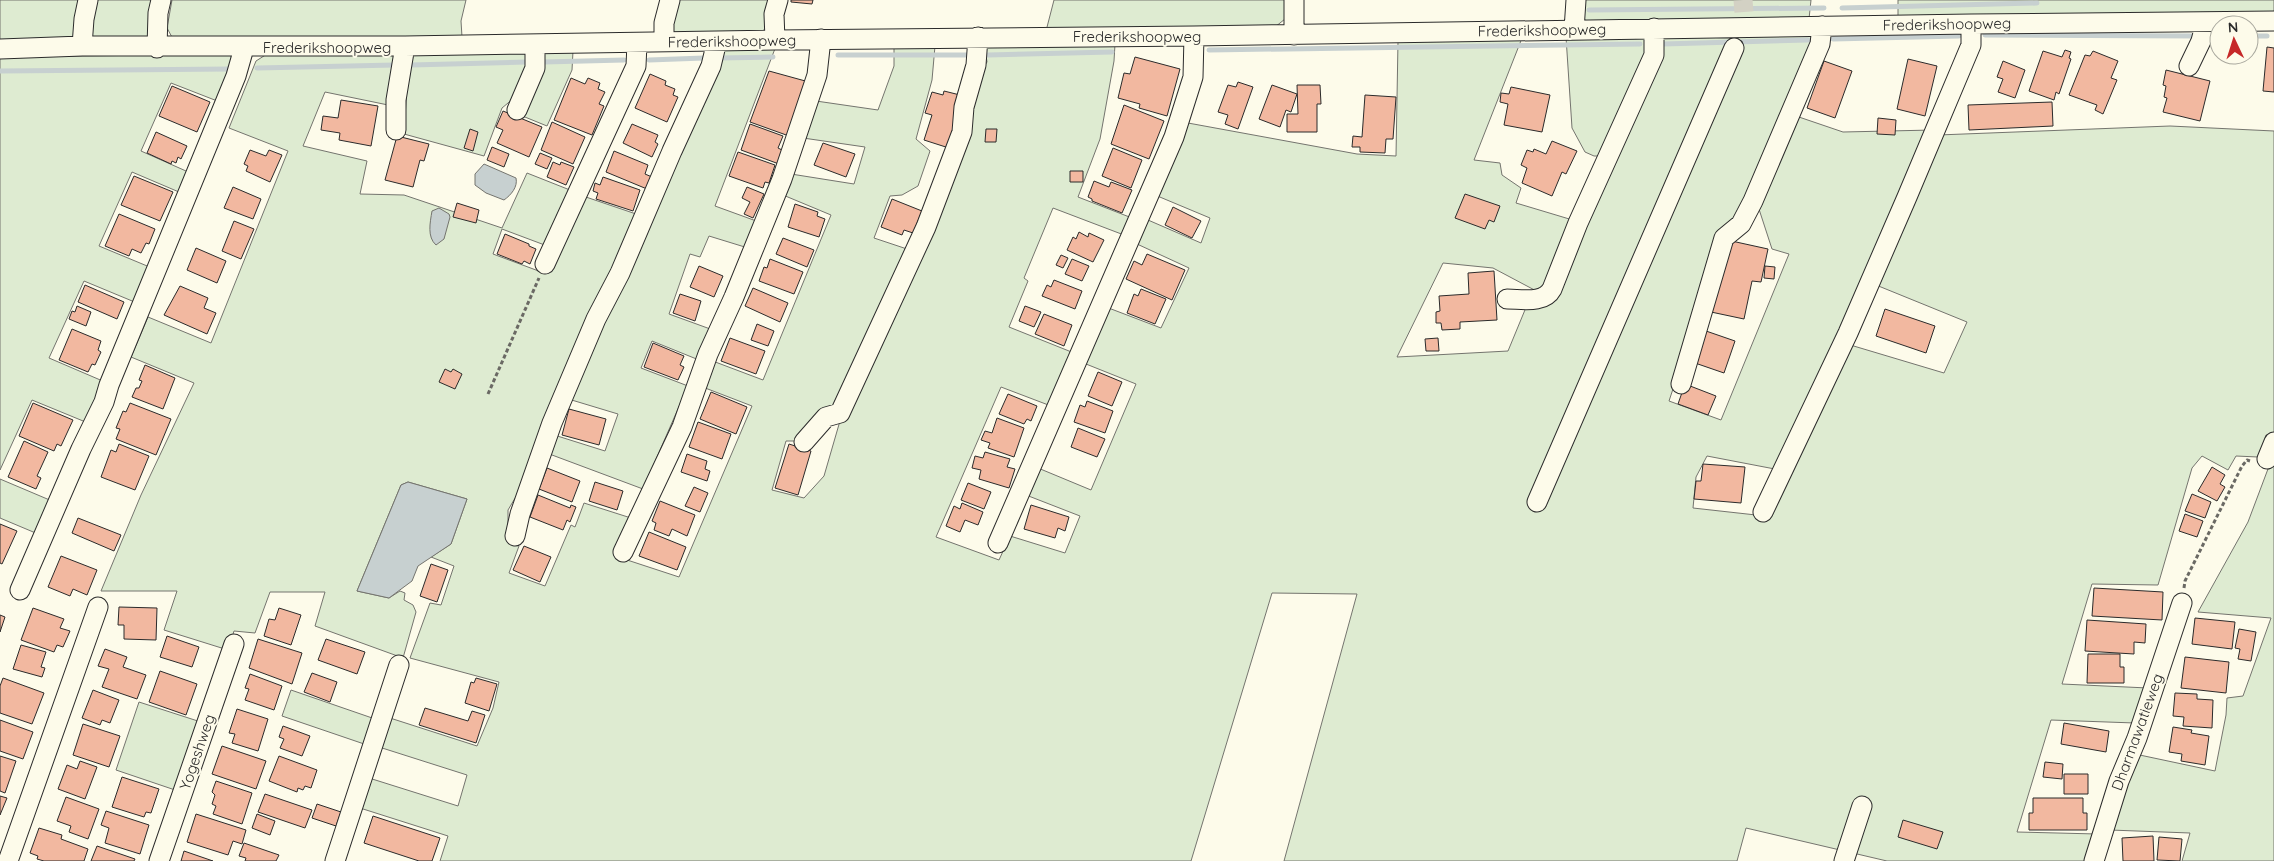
<svg xmlns="http://www.w3.org/2000/svg" width="2274" height="861" viewBox="0 0 2274 861" font-family="Quicksand,sans-serif">
  <style>
    .green { fill: #deebd1; stroke: #74746e }
    .water { fill: #c7d0d0; stroke: #74746e }
    .lines { fill: none; stroke-linecap: round; stroke-linejoin: round }
    .stream { stroke: #c7d0d0; stroke-width: 5 }
    .building { fill: #f2b8a0; stroke: #2b2b2b }
    .minor-tunnel { stroke: #d3d1c4; stroke-width: 19; stroke-dasharray: 19 9; stroke-linecap: butt }
    .minor-casing { stroke: #2b2b2b; stroke-width: 21 }
    .path { stroke: #6a6964; stroke-width: 3; stroke-dasharray: 4 2.5; stroke-linecap: butt }
    .minor { stroke: #fdfbea; stroke-width: 19 }
    .labels { text-anchor: middle; dominant-baseline: central; stroke-width: 4; stroke-linejoin: round; paint-order: stroke }
    .street-label { font-size: 15px; fill: #2b2b2b; stroke: #fdfbea }
  </style>
  <rect width="100%" height="100%" fill="#fdfbea"/>
  <path class="green" d="M0 0H86L79 38 0 43Z
    M96 0H163L157 38 101 42 90 36Z
    M172 0H466L461 21 462 37 173 39 167 28Z
    M674 0H776L766 32 670 34Z
    M1054 0H1287L1285 19 1275 27 1046 31Z
    M1580 0H1811L1809 19 1586 22 1581 16Z
    M1898 0H2274V17H1898Z
    M1814 32 1819 36 1818 43 1737 224 1723 238 1669 401 1721 420 1789 254 1772 249 1757 203 1761 188 1793 115 1843 132 1933 130 1780 470 1707 456 1696 477 1693 508 1765 516 1847 344 1944 373 1967 322 1876 285 1938 135 2170 126 2274 131V432L2266 452 2258 457 2236 456 2228 470 2202 456 2192 468 2158 585 2092 584 2062 684 2148 688 2135 723 2051 720 2017 832 2097 834 2088 861H1887L1746 828 1737 861H1284L1357 594 1272 593 1191 861H440L448 836 360 808 369 778 458 806 467 775 379 747 390 718 477 746 493 708 499 682 410 658 430 603 441 605 454 566 431 557 451 544 467 499 408 482 401 485 357 591 389 598 400 591 405 593 404 600 413 605 416 612 403 658 315 626 325 592H270L255 633 234 631 228 650 164 630 177 591H101L141 495 194 383 131 357 148 317 211 343 288 151 229 128 256 61 267 54 402 53 393 106 325 92 303 146 367 161 360 194 404 195 502 228 527 173 575 192 550 247 502 229 493 254 544 273 580 195 642 216 615 276 589 327 556 404 530 473 508 510V536L519 546 509 573 545 586 571 525 575 527 584 503 631 518 615 556 679 577 752 406 700 386 710 360 763 380 831 215 783 195 791 174 854 184 865 147 803 138 816 101 878 110 894 66V47L935 46 932 80 916 139 930 151 918 186 902 195 890 196 874 238 913 251 838 411 824 415 801 441H786L772 490 804 498 824 476 842 414 929 229 958 149 962 148 978 76 987 62 985 49 989 45 1115 44 1114 61 1100 139 1078 197 1132 218 1124 235 1053 208 1024 278 1028 281 1009 327 1074 353 1051 406 1001 387 936 537 999 560 1010 536 1065 553 1080 516 1026 495 1038 468 1091 490 1136 384 1081 362 1106 307 1161 328 1189 268 1137 244 1148 220 1201 243 1210 218 1155 195 1188 123 1357 154 1396 156 1398 41 1522 38 1474 160 1500 163 1502 175 1521 188 1516 203 1576 221 1549 289 1542 294 1493 268 1443 263 1397 357 1508 351 1527 305 1545 303 1553 294 1580 224 1659 54V36Z
    M1651 36V54L1604 156H1594L1585 152 1572 128 1566 37Z
    M776 46 715 206 759 222 748 248 709 236 700 257 690 254 669 314 713 330 699 360 652 341 641 368 688 386 643 489 544 452 551 434 605 451 618 414 565 398 721 49Z
    M573 51 572 70 547 126 520 115 543 52Z
    M531 52 520 93 502 108 484 156 404 134 409 54Z
    M237 54 225 104 171 83 141 151 195 175 186 195 132 172 99 246 152 268 137 303 84 281 49 358 105 382 88 423 32 400 0 470V57Z
    M2274 453V861H2182L2190 833 2110 830 2135 754 2215 771 2226 715 2227 698 2243 696 2271 618 2198 612 2248 522Z
    M0 479 52 501 38 534 0 518Z
    M291 690 378 720 370 746 282 716Z
    M139 702 204 723 181 792 116 770Z"/>
  <path class="water" d="M484 164 516 178C518 187 511 195 504 200L486 193 475 185V174Z
    M439 208 449 214 450 217 444 239 436 245C427 237 430 223 432 211Z
    M408 482 467 499 451 544 418 566 412 581 389 598 357 591 401 485Z"/>
  <g class="lines">
    <path class="stream" d="M1842 8 2037 3
      M1589 10 1824 8
      M1985 35 2198 36
      M2208 36H2219
      M2249 36H2267
      M1833 39 1959 36
      M1663 44 1808 40
      M1209 50 1640 44
      M838 55H972
      M988 55 1112 52
      M718 58 773 57
      M649 60 704 58
      M544 62 624 60
      M411 65 526 62
      M257 68 395 65
      M0 71 230 69"/>
  </g>
  <path class="building" d="M791 0H813L812 4 791 2Z
    M2267 47 2274 48V92L2263 91Z
    M2065 50 2071 52 2069 58 2071 59 2059 94 2056 92 2054 100 2029 91 2043 51 2062 57Z
    M2093 51 2118 61 2111 78 2117 80 2103 114 2095 110 2097 105 2069 95 2085 55 2090 56Z
    M1135 57 1180 69 1167 116 1139 108 1140 104 1118 98 1124 73 1130 74Z
    M1908 59 1937 66 1925 116 1897 109Z
    M1824 61 1852 71 1835 118 1807 108Z
    M2003 61 2025 70 2015 98 1998 92 2003 79 1997 77Z
    M2166 70 2210 81 2200 121 2163 112 2167 98 2164 97 2166 86 2163 85Z
    M769 71 809 82 789 136 750 122Z
    M650 74 666 81 665 85 675 89 673 95 678 97 667 122 635 108Z
    M571 78 585 84 588 78 600 83 598 89 605 92 599 104 604 106 592 135 554 120Z
    M1238 82 1253 87 1238 129 1225 124 1228 115 1218 112 1228 85 1236 87Z
    M1272 85 1297 94 1291 112 1286 110 1280 127 1259 119Z
    M1297 85H1320L1321 104H1317V132H1287V114H1298Z
    M172 86 210 102 197 132 159 116Z
    M1511 87 1550 95 1542 132 1504 125 1508 104 1500 102 1501 93 1509 94Z
    M944 91 964 96 952 149 924 140 932 115 925 113 932 92 943 95Z
    M1365 95 1396 97 1393 139H1386L1385 153 1360 152V147H1352L1353 136 1362 137Z
    M341 100 378 106 371 146 339 140 340 133 321 130 323 116 338 118Z
    M2052 102 2053 126 1969 130 1968 105Z
    M1124 105 1164 121 1149 159 1111 144Z
    M503 111 542 127 529 157 497 143 503 130 496 127Z
    M1878 118 1896 120 1895 135 1877 134Z
    M552 122 585 137 573 164 541 150Z
    M632 124 658 135 655 142 658 144 652 157 623 143Z
    M750 124 783 136 778 148 784 151 779 164 741 150Z
    M470 129 478 132 473 151 464 148Z
    M986 129H997L996 142H985Z
    M156 132 187 146 181 159 178 157 176 163 172 161 171 164 147 153Z
    M397 136 429 144 424 161 420 160 413 187 385 180Z
    M1552 141 1577 151 1566 174 1562 172 1552 196 1522 183 1527 168 1521 165 1527 150 1533 152 1534 149 1546 154Z
    M823 143 855 154 846 177 814 165Z
    M492 147 509 154 504 167 487 160Z
    M1113 148 1142 160 1131 188 1102 176Z
    M250 150 266 156 269 150 282 155 270 182 246 171 248 166 244 164Z
    M614 151 648 165 645 174 652 177 647 189 606 172Z
    M738 152 775 165 769 183 765 182 763 188 729 176Z
    M540 153 552 158 547 169 535 164Z
    M553 162 560 165 561 162 574 167 566 185 547 177Z
    M1070 171H1083V182H1070Z
    M134 176 173 192 160 221 121 205Z
    M603 177 640 190 633 211 596 199 598 193 593 191 595 183 600 185Z
    M1094 181 1109 187 1111 182 1132 190 1122 213 1092 201V199L1088 197Z
    M233 187 261 199 253 219 224 208Z
    M747 187 764 194 753 218 744 214 750 202 742 198Z
    M1465 194 1500 206 1494 222 1489 220 1485 229 1455 218Z
    M892 199 922 211 913 233 904 230 902 235 881 227Z
    M457 203 479 210 476 223 453 217Z
    M795 204 818 212 817 216 825 219 819 237 788 227Z
    M1173 207 1201 221 1192 238 1165 225Z
    M119 214 155 229 149 244 146 243 141 253 132 249 129 256 105 246Z
    M234 221 254 229 241 259 222 251Z
    M1079 232 1088 237 1089 233 1104 240 1093 262 1067 250 1073 237 1076 239Z
    M505 234 529 244V246L536 249 530 264 524 261 522 264 497 254Z
    M783 238 814 250 807 267 776 254Z
    M1727 240 1768 249 1761 282 1752 281 1744 319 1711 312Z
    M196 248 226 261 217 283 187 270Z
    M1147 254 1185 270 1172 300 1126 279 1134 261 1142 265Z
    M1061 255 1068 258 1063 268 1056 265Z
    M770 259 803 272 794 294 759 281 764 267 767 268Z
    M1072 259 1089 266 1082 281 1065 274Z
    M699 266 723 276 714 297 690 287Z
    M1765 266 1775 267 1774 279 1764 278Z
    M1494 271 1497 320 1460 322V329L1442 330 1441 323H1436V312L1440 311 1439 296 1469 294 1468 273Z
    M1054 280 1082 291 1075 309 1042 296 1047 285 1051 287Z
    M85 285 124 302 117 319 78 302Z
    M180 286 208 298 204 308 216 313 207 334 164 315Z
    M753 288 788 303 780 322 745 306Z
    M1141 289 1166 299 1155 324 1127 313 1134 294 1138 296Z
    M680 294 701 301 695 321 673 313Z
    M77 306 91 312 86 326 69 319 72 311 75 312Z
    M1025 306 1041 312 1034 327 1019 321Z
    M1885 309 1935 326 1926 353 1876 336Z
    M1044 314 1072 325 1064 346 1035 334Z
    M757 324 774 331 768 346 751 340Z
    M72 329 101 341 98 350 101 352 95 365 92 364 88 372 59 360Z
    M1706 331 1735 341 1724 373 1695 363Z
    M730 338 765 351 756 374 721 361Z
    M1438 338 1439 351H1426L1425 339Z
    M653 343 684 356 680 365 684 367 678 380 644 367Z
    M145 365 175 378 163 409 132 397 136 388H139L142 381 139 380Z
    M445 369 451 372 453 369 462 374 455 389 439 382Z
    M1098 372 1122 382 1112 406 1088 396Z
    M1685 384 1716 396 1708 415 1678 404Z
    M711 392 747 407 736 434 700 419Z
    M1008 394 1037 406 1031 421 1027 419 1024 424 999 414Z
    M1087 401 1113 411 1105 433 1074 422 1080 405 1085 407Z
    M33 403 73 420 61 446 57 444 54 451 19 436Z
    M130 403 171 419 156 455 116 439 120 429 116 428 123 411 126 412Z
    M569 409 606 419 599 445 562 435Z
    M997 418 1024 428 1014 457 988 448 990 443 981 440 985 431 992 433Z
    M698 422 731 434 722 459 689 447Z
    M1078 428 1105 439 1097 457 1071 447Z
    M24 441 48 452 37 476 41 478 36 489 8 477Z
    M119 444 149 456 135 490 101 477 111 450 116 452Z
    M789 444 811 451 798 495 775 488Z
    M985 452 1010 459 1007 467 1015 469 1009 488 979 479 981 470 972 468 975 456 983 458Z
    M687 454 707 461 705 469 710 471 707 481 681 472Z
    M1703 464 1745 467 1741 503 1694 499 1696 481H1701Z
    M2212 467 2225 475 2220 484 2225 487 2217 501 2198 491Z
    M547 468 580 481 572 502 539 489Z
    M595 482 623 491 617 510 589 501Z
    M968 483 991 492 984 509 961 500Z
    M694 487 708 493 700 512 685 506Z
    M2192 494 2211 502 2205 518 2185 511Z
    M538 495 570 508 571 505 576 507 570 522 567 520 563 530 530 517Z
    M660 501 695 515 687 536 672 529 669 536 654 530 656 523 652 521Z
    M962 503 983 512 978 525 965 520 960 532 946 526 954 506 960 509Z
    M1031 505 1069 517 1065 531 1058 528 1055 538 1024 529Z
    M2185 514 2203 521 2197 537 2179 531Z
    M78 518 121 535 114 551 72 533Z
    M0 524 17 531 2 564 0 563Z
    M649 532 686 547 677 570 639 556Z
    M524 546 551 557 540 582 513 570Z
    M61 556 97 570 87 595 73 589 70 596 48 587Z
    M431 564 448 570 437 602 420 596Z
    M2094 588 2163 592 2162 620 2092 616Z
    M119 607 157 608 156 640 124 639V625H118Z
    M33 608 64 619 60 628 70 631 63 647 57 645 54 652 21 640Z
    M279 608 301 615 291 645 264 636 269 619 275 620Z
    M0 615 5 617 0 632Z
    M2195 618 2235 622 2232 649 2192 644Z
    M2087 620 2146 624 2145 643 2134 642V654L2085 651Z
    M2239 629 2256 632 2251 661 2238 659 2240 649 2235 648Z
    M167 636 199 647 192 667 160 657Z
    M258 639 302 653 292 684 249 668Z
    M326 639 365 652 357 674 318 660Z
    M21 645 46 652 41 667 45 668 42 677 13 669Z
    M105 649 127 657 123 667 146 675 137 699 102 687 109 669 98 666Z
    M2088 654H2120V667H2124V683H2087Z
    M2185 657 2229 662 2226 693 2181 688Z
    M160 671 197 684 186 715 149 702Z
    M312 673 337 682 330 702 304 692Z
    M250 674 282 686 274 710 245 700 249 689 245 688Z
    M3 678 44 693 32 724 0 713V686Z
    M476 678 497 684 489 711 465 703 471 682 474 683Z
    M93 690 119 700 110 723 102 720 100 725 82 718Z
    M2175 693 2197 694V699L2213 700 2212 728 2183 726 2184 717 2173 716Z
    M425 708 468 721 472 711 485 715 476 743 419 725Z
    M237 709 268 719 258 751 232 743 235 734 229 733Z
    M0 720 33 732 23 759 0 751Z
    M2064 723 2109 731 2106 752 2061 744Z
    M83 724 120 736 109 767 73 755Z
    M283 726 310 736 302 756 280 748 284 739 279 737Z
    M2173 727 2192 730 2191 733 2209 736 2205 765 2181 761 2182 754 2169 752Z
    M222 746 266 761 256 789 212 774Z
    M0 756 16 761 5 793 0 791Z
    M279 756 317 770 311 788 305 786 303 790 298 788 297 792 269 781Z
    M80 761 97 767 85 799 58 789 67 765 77 769Z
    M2045 762 2063 764 2062 779 2043 777Z
    M2064 774H2088V794H2064Z
    M122 777 159 789 151 813 146 812 144 817 112 807Z
    M216 781 252 793 242 824 213 814 216 806 212 804 215 795 212 792Z
    M265 794 312 810 305 828 258 812Z
    M0 796 7 798 0 815Z
    M66 797 99 809 88 839 69 832 71 826 57 821Z
    M2033 798H2083V813H2087V830H2029V813H2033Z
    M317 804 341 812 336 826 312 818Z
    M106 811 149 825 140 854 105 843 109 828 101 825Z
    M196 814 246 830 242 844 233 841 228 855 187 842Z
    M257 814 275 821 270 835 252 828Z
    M373 816 440 838 432 861H419L364 843Z
    M1903 820 1943 832 1937 849 1898 837Z
    M39 828 62 835 61 839 88 849 84 861H44L37 859 38 856 30 853Z
    M2153 836 2154 861H2123L2122 838Z
    M2159 837 2182 839 2180 861 2157 860Z
    M244 843 279 855 276 861H245L246 858 239 856Z
    M97 846 135 859 134 861H91Z
    M184 851 213 861H181Z"/>
  <g class="lines">
    <path class="minor-tunnel" d="M1743 0 1744 12"/>
    <defs>
      <path id="minor" d="M1294 0V35
        M1574 30 1576 0
        M775 40 774 14 778 0
        M664 42V23L670 0
        M82 46 84 19 88 0
        M157 48 158 13 161 0
        M0 49 82 46H405L775 40 1194 36 1971 24 2274 21
        M2189 66 2201 41 2206 22
        M517 110 535 68V45
        M396 130V100L405 46
        M545 264 636 66 637 43
        M1507 299C1522 299 1544 304 1552 289L1578 223 1654 55V28
        M1681 384 1724 238 1741 224 1753 201 1820 44 1822 26
        M804 442 826 417 840 413 926 227 962 132 964 107 976 65 978 37
        M2267 459 2274 442
        M1537 502 1734 48
        M1763 512 1848 333 1907 197 1971 45V24
        M515 536 520 514 552 423 596 319 620 273 672 151 711 66 717 41
        M998 543 1174 137 1193 77 1194 36
        M623 552 682 427 708 354 734 297 782 179 817 75 821 39
        M20 590 81 449 104 402 109 385 236 76 244 48
        M8 861 98 607
        M159 861 234 644
        M335 861 399 665
        M1844 861 1862 806
        M2094 861 2119 781 2137 738 2182 603"/>
    </defs>
    <use href="#minor" class="minor-casing"/>
    <path class="path" d="M488 394 539 278
      M2184 588 2185 581 2242 466 2247 460 2250 461"/>
    <use href="#minor" class="minor"/>
  </g>
  <g class="labels">
    <g class="street-label">
      <text transform="translate(1947 24) rotate(-1)">Frederikshoopweg</text>
      <text transform="translate(1542 30) rotate(-1)">Frederikshoopweg</text>
      <text x="1137" y="36">Frederikshoopweg</text>
      <text transform="translate(732 41) rotate(-1)">Frederikshoopweg</text>
      <text x="327" y="47">Frederikshoopweg</text>
      <text transform="translate(2137 732) rotate(-70)">Dharmawatieweg</text>
      <text transform="translate(197 752) rotate(-71)">Yogeshweg</text>
    </g>
  </g>
  <g transform="translate(2234 40) rotate(356)"><circle r="24" fill="#fdfbea" stroke="#a9a89e"/>
  <path d="M0-4L9 19L0 12L-9 19Z" fill="#c62828"/>
  <text y="-8" font-size="14" font-weight="bold" text-anchor="middle" fill="#2b2b2b">N</text>
  </g>
</svg>
